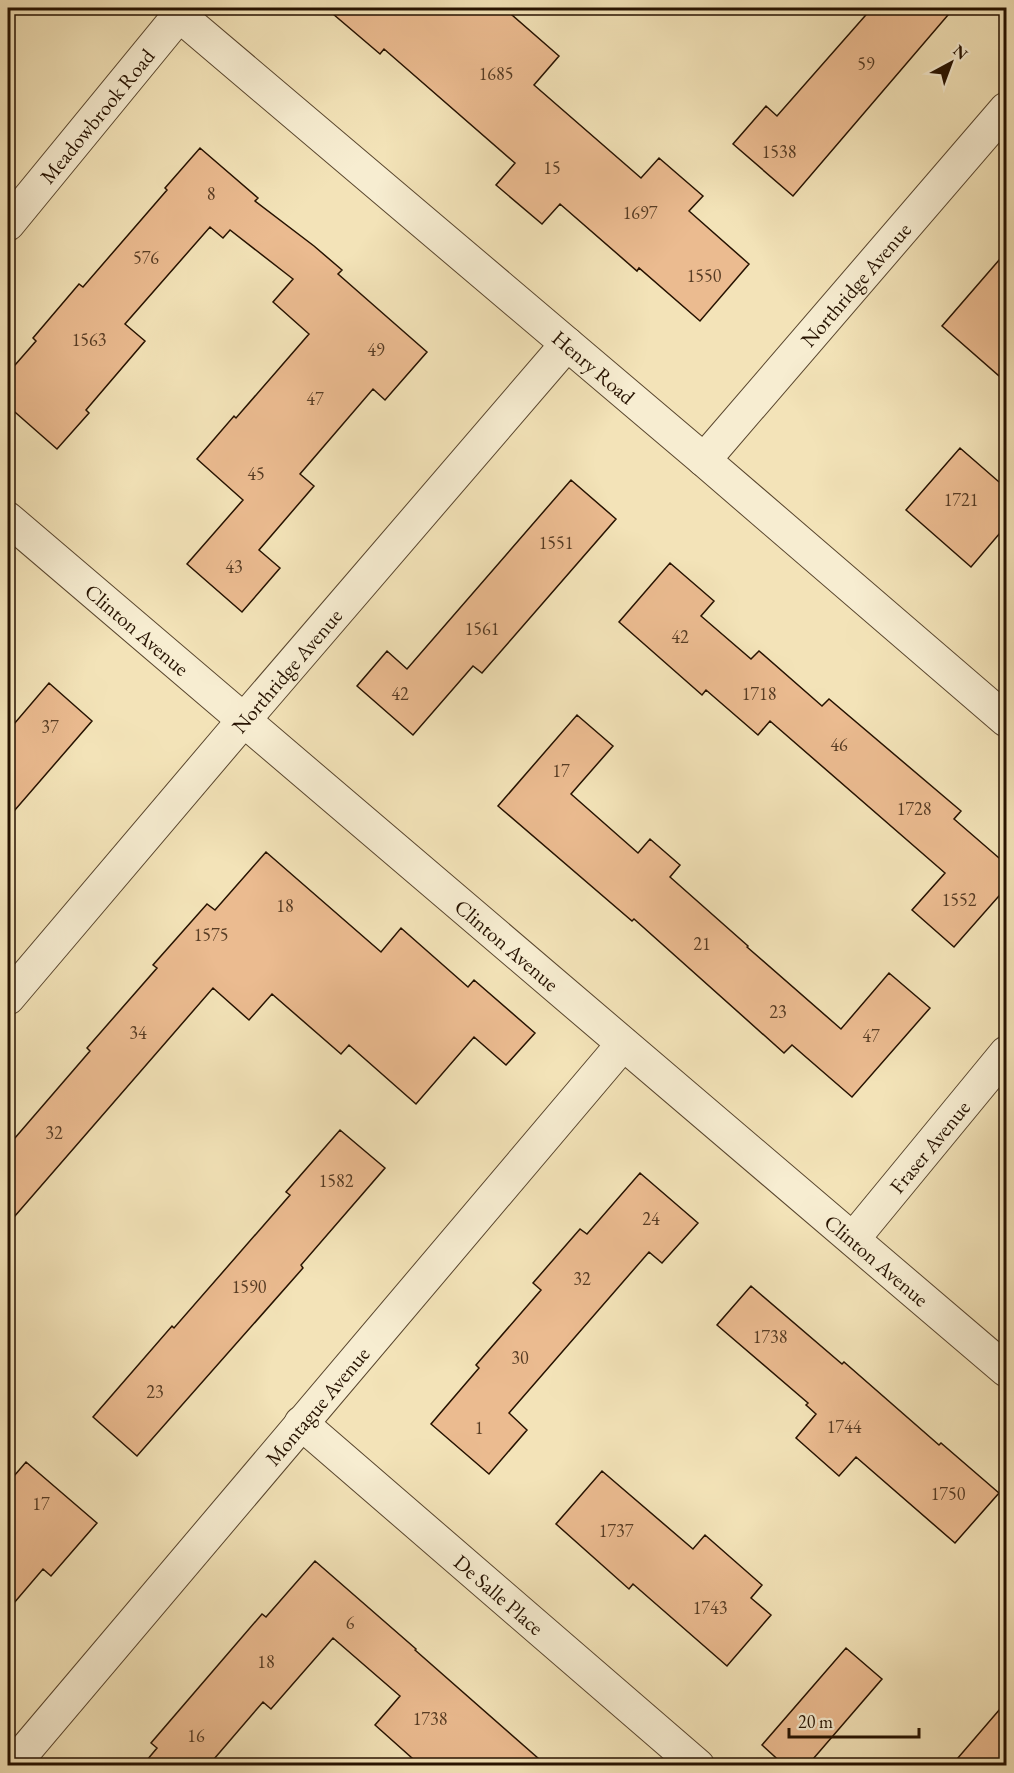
<svg xmlns="http://www.w3.org/2000/svg" width="1014" height="1773" viewBox="0 0 1014 1773" font-family="'EB Garamond',serif">
  <style>
    .building { fill: #ebbb90; stroke: #261200; stroke-width: 1.5 }
    .lines { fill: none; stroke-linecap: round; stroke-linejoin: round }
    .minor-casing { stroke: #59462e; stroke-width: 35 }
    .minor { stroke: #f7edd1; stroke-width: 33 }
    .labels { text-anchor: middle; dominant-baseline: central; stroke-width: 4.5; stroke-linejoin: round; paint-order: stroke }
    .number-label { font-size: 18px; fill: #573c24 }
    .street-label { font-size: 21px; fill: #261200; stroke: #f7edd1 }
  </style>
  <rect width="100%" height="100%" fill="#f3e3b8"/>
  <filter id="stains"><feTurbulence type="fractalNoise" baseFrequency=".00333" numOctaves="4"/><feColorMatrix values="0 0 0 0 .2 0 0 0 0 .09 0 0 0 0 .02 0 0 0 .5 -.17"/></filter>
  <radialGradient id="worn" r=".72"><stop offset=".6" stop-color="#630" stop-opacity="0"/><stop offset="1" stop-color="#630" stop-opacity=".3"/></radialGradient>
  <path class="building" d="M326 8H504L559 56 534 85 641 178 659 158 703 196 689 211 749 264 700 321 639 268 637 271 560 204 542 224 496 185 515 163 384 49 380 54Z
    M872 8H954L793 196 733 144 766 106 777 116Z
    M200 148 258 198 255 201 314 246 342 270 338 274 427 352 385 400 373 389 300 474 314 486 259 550 280 568 242 612 187 564 243 500 197 459 234 416 236 418 309 334 273 302 293 279 230 230 223 238 210 227 125 324 145 341 86 410 89 413 57 449 8 406V373L36 341 33 338 79 284 83 287 167 190 165 188Z
    M1006 252V382L942 326Z
    M960 448 1006 488V526L971 567 906 510Z
    M571 480 616 519 482 673 473 666 413 735 357 686 387 651 407 669Z
    M670 563 714 601 701 616 751 659 759 651 822 706 829 699 961 811 954 819 1006 864V888L954 947 912 910 945 873 770 721 758 735 706 690 702 695 619 622Z
    M49 683 92 721 8 818V731Z
    M577 715 613 746 571 794 638 853 650 839 680 865 670 877 748 946 747 947 841 1029 889 973 930 1008 852 1097 792 1045 784 1053 634 919 632 921 498 806Z
    M266 852 381 952 401 928 468 987 474 980 535 1033 506 1065 474 1037 416 1104 349 1045 341 1054 272 994 249 1020 213 988 8 1224V1146L90 1051 87 1048 157 968 153 965 207 904 215 910Z
    M340 1130 385 1168 301 1265 303 1268 137 1456 93 1417 172 1326 174 1328 290 1195 286 1192Z
    M640 1173 698 1223 662 1263 649 1252 509 1413 527 1430 489 1474 431 1424 479 1368 476 1365 541 1290 533 1283 580 1229 587 1234Z
    M751 1286 842 1364 844 1362 939 1445 941 1443 999 1493 955 1543 856 1457 839 1476 796 1438 816 1414 806 1405 808 1403 717 1325Z
    M26 1462 97 1523 51 1576 43 1569 8 1610V1483Z
    M602 1471 693 1549 705 1535 762 1585 751 1598 771 1615 727 1666 633 1584 629 1589 556 1524Z
    M315 1561 416 1649 415 1650 547 1766H421L375 1725 400 1696 333 1638 271 1709 263 1702 208 1766H142L157 1748 151 1743 262 1614 266 1617Z
    M846 1648 882 1679 807 1766H785L762 1745Z
    M1006 1702V1766H951Z"/>
  <g class="lines">
    <defs>
      <g id="minor">
        <path id="s1" d="M179 15 704 460 1006 720"/>
        <path id="s2" d="M8 224 185 8"/>
        <path id="s3" d="M704 460 1006 109"/>
        <path id="s4" d="M8 519 1006 1370"/>
        <path id="s5" d="M8 998 243 721 567 344"/>
        <path id="s6" d="M853 1239 1006 1053"/>
        <path id="s7" d="M301 1423 698 1766"/>
        <path id="s8" d="M12 1766 623 1044"/>
      </g>
    </defs>
    <use href="#minor" class="minor-casing"/>
    <use href="#minor" class="minor"/>
  </g>
  <g class="labels">
    <g class="number-label">
      <text x="866" y="63">59</text>
      <text x="496" y="73">1685</text>
      <text x="779" y="151">1538</text>
      <text x="552" y="167">15</text>
      <text x="211" y="193">8</text>
      <text x="640" y="212">1697</text>
      <text x="146" y="257">576</text>
      <text x="704" y="275">1550</text>
      <text x="89" y="339">1563</text>
      <text x="376" y="349">49</text>
      <text x="315" y="398">47</text>
      <text x="256" y="473">45</text>
      <text x="961" y="499">1721</text>
      <text x="556" y="542">1551</text>
      <text x="234" y="566">43</text>
      <text x="482" y="628">1561</text>
      <text x="680" y="636">42</text>
      <text x="400" y="693">42</text>
      <text x="759" y="693">1718</text>
      <text x="50" y="726">37</text>
      <text x="839" y="744">46</text>
      <text x="561" y="770">17</text>
      <text x="914" y="808">1728</text>
      <text x="959" y="899">1552</text>
      <text x="285" y="905">18</text>
      <text x="211" y="934">1575</text>
      <text x="702" y="943">21</text>
      <text x="778" y="1011">23</text>
      <text x="138" y="1032">34</text>
      <text x="871" y="1035">47</text>
      <text x="54" y="1132">32</text>
      <text x="336" y="1180">1582</text>
      <text x="651" y="1218">24</text>
      <text x="582" y="1278">32</text>
      <text x="249" y="1286">1590</text>
      <text x="770" y="1336">1738</text>
      <text x="520" y="1357">30</text>
      <text x="155" y="1391">23</text>
      <text x="844" y="1426">1744</text>
      <text x="479" y="1427">1</text>
      <text x="948" y="1493">1750</text>
      <text x="41" y="1503">17</text>
      <text x="616" y="1530">1737</text>
      <text x="710" y="1607">1743</text>
      <text x="350" y="1622">6</text>
      <text x="266" y="1661">18</text>
      <text x="430" y="1718">1738</text>
      <text x="196" y="1735">16</text>
    </g>
    <g class="street-label">
      <text stroke="none"><textPath href="#s2" startOffset="140">Meadowbrook Road</textPath></text>
      <text stroke="none"><textPath href="#s3" startOffset="232">Northridge Avenue</textPath></text>
      <text stroke="none"><textPath href="#s1" startOffset="544">Henry Road</textPath></text>
      <text stroke="none"><textPath href="#s4" startOffset="170">Clinton Avenue</textPath></text>
      <text stroke="none"><textPath href="#s5" startOffset="430">Northridge Avenue</textPath></text>
      <text stroke="none"><textPath href="#s4" startOffset="656">Clinton Avenue</textPath></text>
      <text stroke="none"><textPath href="#s6" startOffset="120">Fraser Avenue</textPath></text>
      <text stroke="none"><textPath href="#s4" startOffset="1142">Clinton Avenue</textPath></text>
      <text stroke="none"><textPath href="#s8" startOffset="472">Montague Avenue</textPath></text>
      <text stroke="none"><textPath href="#s7" startOffset="262">De Salle Place</textPath></text>
    </g>
  </g>
  <rect width="1014" height="1773" fill="none" stroke="#f3e3b8" stroke-width="30"/>
  <rect x="9" y="9" width="996" height="1755" fill="none" stroke="#261200" stroke-width="3"/>
  <rect x="15" y="15" width="984" height="1743" fill="none" stroke="#261200" stroke-width="1.5"/>
  <g transform="translate(951 63) rotate(41)" stroke="#f7edd1" stroke-width="4.5" paint-order="stroke">
  <path d="M0-4.5L10 22L0 15L-10 22Z" fill="#261200"/>
  <text y="-9" font-size="16" font-weight="bold" text-anchor="middle" fill="#261200">N</text>
  </g>
  <path d="M789 1728v9h130v-9" fill="none" stroke="#261200" stroke-width="3"/>
  <text x="798" y="1728" font-size="18" fill="#261200" stroke="#f7edd1" stroke-width="4.5" paint-order="stroke">20 m</text>
  <rect width="100%" height="100%" filter="url(#stains)"/>
  <rect width="100%" height="100%" fill="url(#worn)"/>
</svg>
